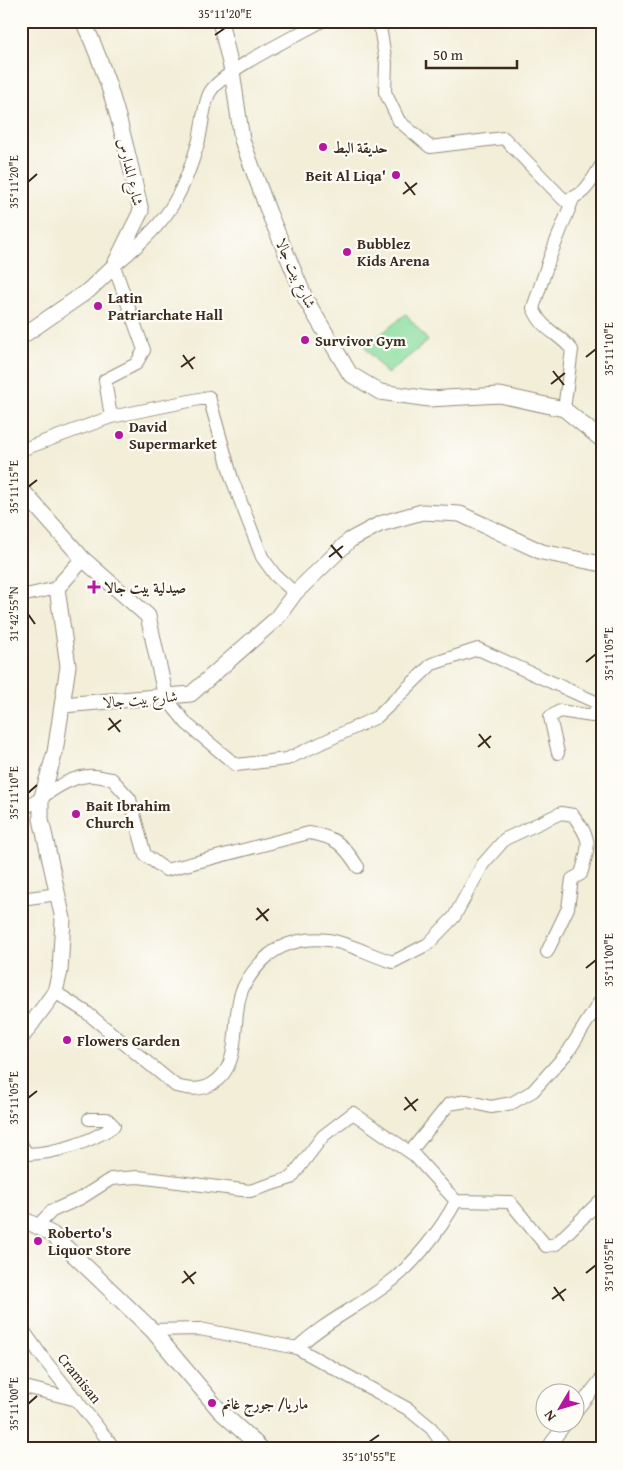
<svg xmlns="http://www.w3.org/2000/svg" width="623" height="1470" viewBox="0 0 623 1470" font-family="'Gentium Book Plus',Amiri,serif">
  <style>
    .green { fill: #8bde9f; stroke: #63845e }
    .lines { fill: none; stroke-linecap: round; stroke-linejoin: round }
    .minor-casing { stroke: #968c7b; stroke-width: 14 }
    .tertiary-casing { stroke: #968c7b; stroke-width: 17 }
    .minor { stroke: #fff; stroke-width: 12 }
    .tertiary { stroke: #fff; stroke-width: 15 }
    .ticks { fill: none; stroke: #3b2a1e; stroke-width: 2 }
    .poi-dot { fill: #b5179e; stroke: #fdfcf7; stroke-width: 2 }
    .labels { text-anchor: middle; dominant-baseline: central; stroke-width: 4.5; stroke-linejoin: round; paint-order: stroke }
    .poi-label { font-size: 15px; font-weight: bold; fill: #3b2a1e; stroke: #fdfcf7; text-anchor: start }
    .street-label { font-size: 15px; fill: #3b2a1e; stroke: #fdfcf7 }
    .neatline { fill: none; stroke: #3b2a1e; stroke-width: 2 }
    .ticks-label { font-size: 12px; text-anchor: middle; fill: #3b2a1e }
  </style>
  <rect width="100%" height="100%" fill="#fdfcf7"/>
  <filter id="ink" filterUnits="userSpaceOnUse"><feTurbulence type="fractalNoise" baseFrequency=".02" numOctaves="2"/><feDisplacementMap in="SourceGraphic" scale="10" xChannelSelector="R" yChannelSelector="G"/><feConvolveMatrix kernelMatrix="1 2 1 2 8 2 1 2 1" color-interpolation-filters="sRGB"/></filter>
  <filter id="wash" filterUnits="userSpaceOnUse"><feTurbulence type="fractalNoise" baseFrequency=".0096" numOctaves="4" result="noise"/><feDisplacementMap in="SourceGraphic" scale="20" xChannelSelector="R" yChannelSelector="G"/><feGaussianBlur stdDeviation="1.12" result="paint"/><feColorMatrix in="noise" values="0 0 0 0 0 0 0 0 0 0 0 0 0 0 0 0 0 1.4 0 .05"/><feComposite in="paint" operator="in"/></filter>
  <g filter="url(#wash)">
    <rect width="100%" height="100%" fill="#f2eed8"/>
    <path class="green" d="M406 314 428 341 387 374 365 347Z"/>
  </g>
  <g filter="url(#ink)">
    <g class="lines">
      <defs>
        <path id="minor" d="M379 21 386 63 385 92 399 121 430 147 504 138 564 200C585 197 591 181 602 164
          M564 409 572 350C557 331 544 333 533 308L550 257 573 199
          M111 417 105 380 136 364 144 350 114 266C164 225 181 203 199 140 202 127 204 102 210 92 223 70 298 35 322 21
          M21 450 111 417 209 397 232 479 262 557 275 575 295 593
          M21 596 57 588
          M166 698 187 724 236 765 287 759 377 717 432 664 478 649 602 705
          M558 753 550 717 560 711 592 716 600 704
          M21 810C43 799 63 778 88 776 96 775 104 778 112 779L130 799 145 855 166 870 309 833C336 837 344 845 358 867
          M21 899 58 894
          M55 992 86 1012 176 1086C189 1089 200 1091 212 1084 244 1065 230 1020 242 990 249 975 258 964 270 954 286 942 308 937 328 940 350 943 372 956 393 962L428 944 454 917 483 864 505 839 561 813 573 815C592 841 590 843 581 874L572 879 568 908 547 952
          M21 1144 27 1154C57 1153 89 1143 114 1126L107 1119H89
          M410 1152 449 1104 467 1101 491 1107 512 1103 533 1091 568 1052 602 998
          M37 1226 52 1211 81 1198 111 1179 138 1177 250 1191 291 1178 323 1136 353 1113 414 1155 456 1201 510 1202 546 1246 556 1244 602 1199
          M21 1327 43 1358 115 1449
          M152 1330 200 1329 297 1348 408 1409 431 1428 446 1449
          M297 1348C323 1323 356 1308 385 1286 412 1267 441 1230 456 1201
          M21 1386 77 1400
          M576 1411 602 1378
          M549 1449 551 1443 567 1422"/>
        <path id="tertiary" d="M220 21 232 71 242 140 269 213 306 300 350 374 380 392 429 399 500 395 564 409 602 440
          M21 337 89 290 114 266 141 211C126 146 112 81 83 21
          M21 489 83 559 57 588 68 666 55 752 41 800V819L63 919 60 971 55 992 21 1038
          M83 559 148 616 166 698
          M63 705 191 694 276 619 295 593 350 540 380 524 422 512 460 514 542 552 602 564
          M21 1218 52 1234 152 1330 220 1411 262 1449"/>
      </defs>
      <use href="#minor" class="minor-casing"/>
      <use href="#tertiary" class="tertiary-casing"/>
      <use href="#minor" class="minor"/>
      <use href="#tertiary" class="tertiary"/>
    </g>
  </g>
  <path class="ticks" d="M215 35 225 28M28 182 37 174M405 182 415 195M403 194 417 183M183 355 193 369M586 357 596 349M181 367 195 357M553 371 564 385M551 384 565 373M28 487 37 480M331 545 342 558M329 557 343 546M28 614 35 624M586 662 596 654M109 718 120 732M108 730 121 720M479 734 490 748M478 747 491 736M28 793 37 785M257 908 268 921M256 920 269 909M586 968 596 960M405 1097 416 1111M28 1098 37 1091M404 1110 418 1099M184 1271 194 1284M586 1273 596 1265M182 1283 196 1272M554 1287 564 1301M552 1299 566 1289M28 1404 37 1396M369 1442 379 1435"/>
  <g class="poi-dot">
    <circle cx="323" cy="147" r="5"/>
    <circle cx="396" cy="175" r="5"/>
    <circle cx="347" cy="252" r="5"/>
    <circle cx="98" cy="306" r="5"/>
    <circle cx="305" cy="340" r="5"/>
    <circle cx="119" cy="435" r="5"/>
    <path d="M91.5 579.5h5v5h5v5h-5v5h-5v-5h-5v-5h5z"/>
    <circle cx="76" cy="814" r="5"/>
    <circle cx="67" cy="1040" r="5"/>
    <circle cx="38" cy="1241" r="5"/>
    <circle cx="212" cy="1403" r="5"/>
  </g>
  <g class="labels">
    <g class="poi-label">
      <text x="333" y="147">حديقة البط</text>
      <text x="386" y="175" text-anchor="end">Beit Al Liqa'</text>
      <text x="357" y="243">Bubblez<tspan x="357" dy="17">Kids Arena</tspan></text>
      <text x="108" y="297">Latin<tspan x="108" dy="17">Patriarchate Hall</tspan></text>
      <text x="315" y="340">Survivor Gym</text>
      <text x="129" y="426">David<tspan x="129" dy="17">Supermarket</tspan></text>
      <text x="104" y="587">صيدلية بيت جالا</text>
      <text x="86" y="805">Bait Ibrahim<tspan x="86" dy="17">Church</tspan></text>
      <text x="77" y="1040">Flowers Garden</text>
      <text x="48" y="1232">Roberto's<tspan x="48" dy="17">Liquor Store</tspan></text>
      <text x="222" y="1403">ماريا/ جورج غانم</text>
    </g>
    <g class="street-label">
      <text transform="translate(131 172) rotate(77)">شارع المدارس</text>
      <text transform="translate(296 273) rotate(65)">شارع بيت جالا</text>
      <text transform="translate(140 699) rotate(-5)">شارع بيت جالا</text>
      <text transform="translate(80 1378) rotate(51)">Cramisan</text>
    </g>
  </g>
  <rect width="623" height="1470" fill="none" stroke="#fdfcf7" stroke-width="55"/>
  <g transform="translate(560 1408) rotate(232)"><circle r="24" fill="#fdfcf7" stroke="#afa8a0"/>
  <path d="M0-4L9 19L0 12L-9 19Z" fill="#b5179e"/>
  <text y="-8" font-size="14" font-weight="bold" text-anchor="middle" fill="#3b2a1e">N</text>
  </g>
  <path d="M426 60v8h91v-8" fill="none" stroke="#3b2a1e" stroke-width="2.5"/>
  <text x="433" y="60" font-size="15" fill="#3b2a1e" stroke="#fdfcf7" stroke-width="4" paint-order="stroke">50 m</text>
  <rect x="28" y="28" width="568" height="1414" class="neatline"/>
  <g class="ticks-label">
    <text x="225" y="18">35°11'20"E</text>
    <text transform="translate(14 182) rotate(-90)" y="4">35°11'20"E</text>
    <text transform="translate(609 349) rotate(-90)" y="4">35°11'10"E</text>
    <text transform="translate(14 487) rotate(-90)" y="4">35°11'15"E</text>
    <text transform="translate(14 614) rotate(-90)" y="4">31°42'55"N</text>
    <text transform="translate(609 654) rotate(-90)" y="4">35°11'05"E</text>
    <text transform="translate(14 793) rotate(-90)" y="4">35°11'10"E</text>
    <text transform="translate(609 960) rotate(-90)" y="4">35°11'00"E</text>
    <text transform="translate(14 1098) rotate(-90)" y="4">35°11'05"E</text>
    <text transform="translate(609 1265) rotate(-90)" y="4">35°10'55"E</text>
    <text transform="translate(14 1404) rotate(-90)" y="4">35°11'00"E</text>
    <text x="369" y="1461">35°10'55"E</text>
  </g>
</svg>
